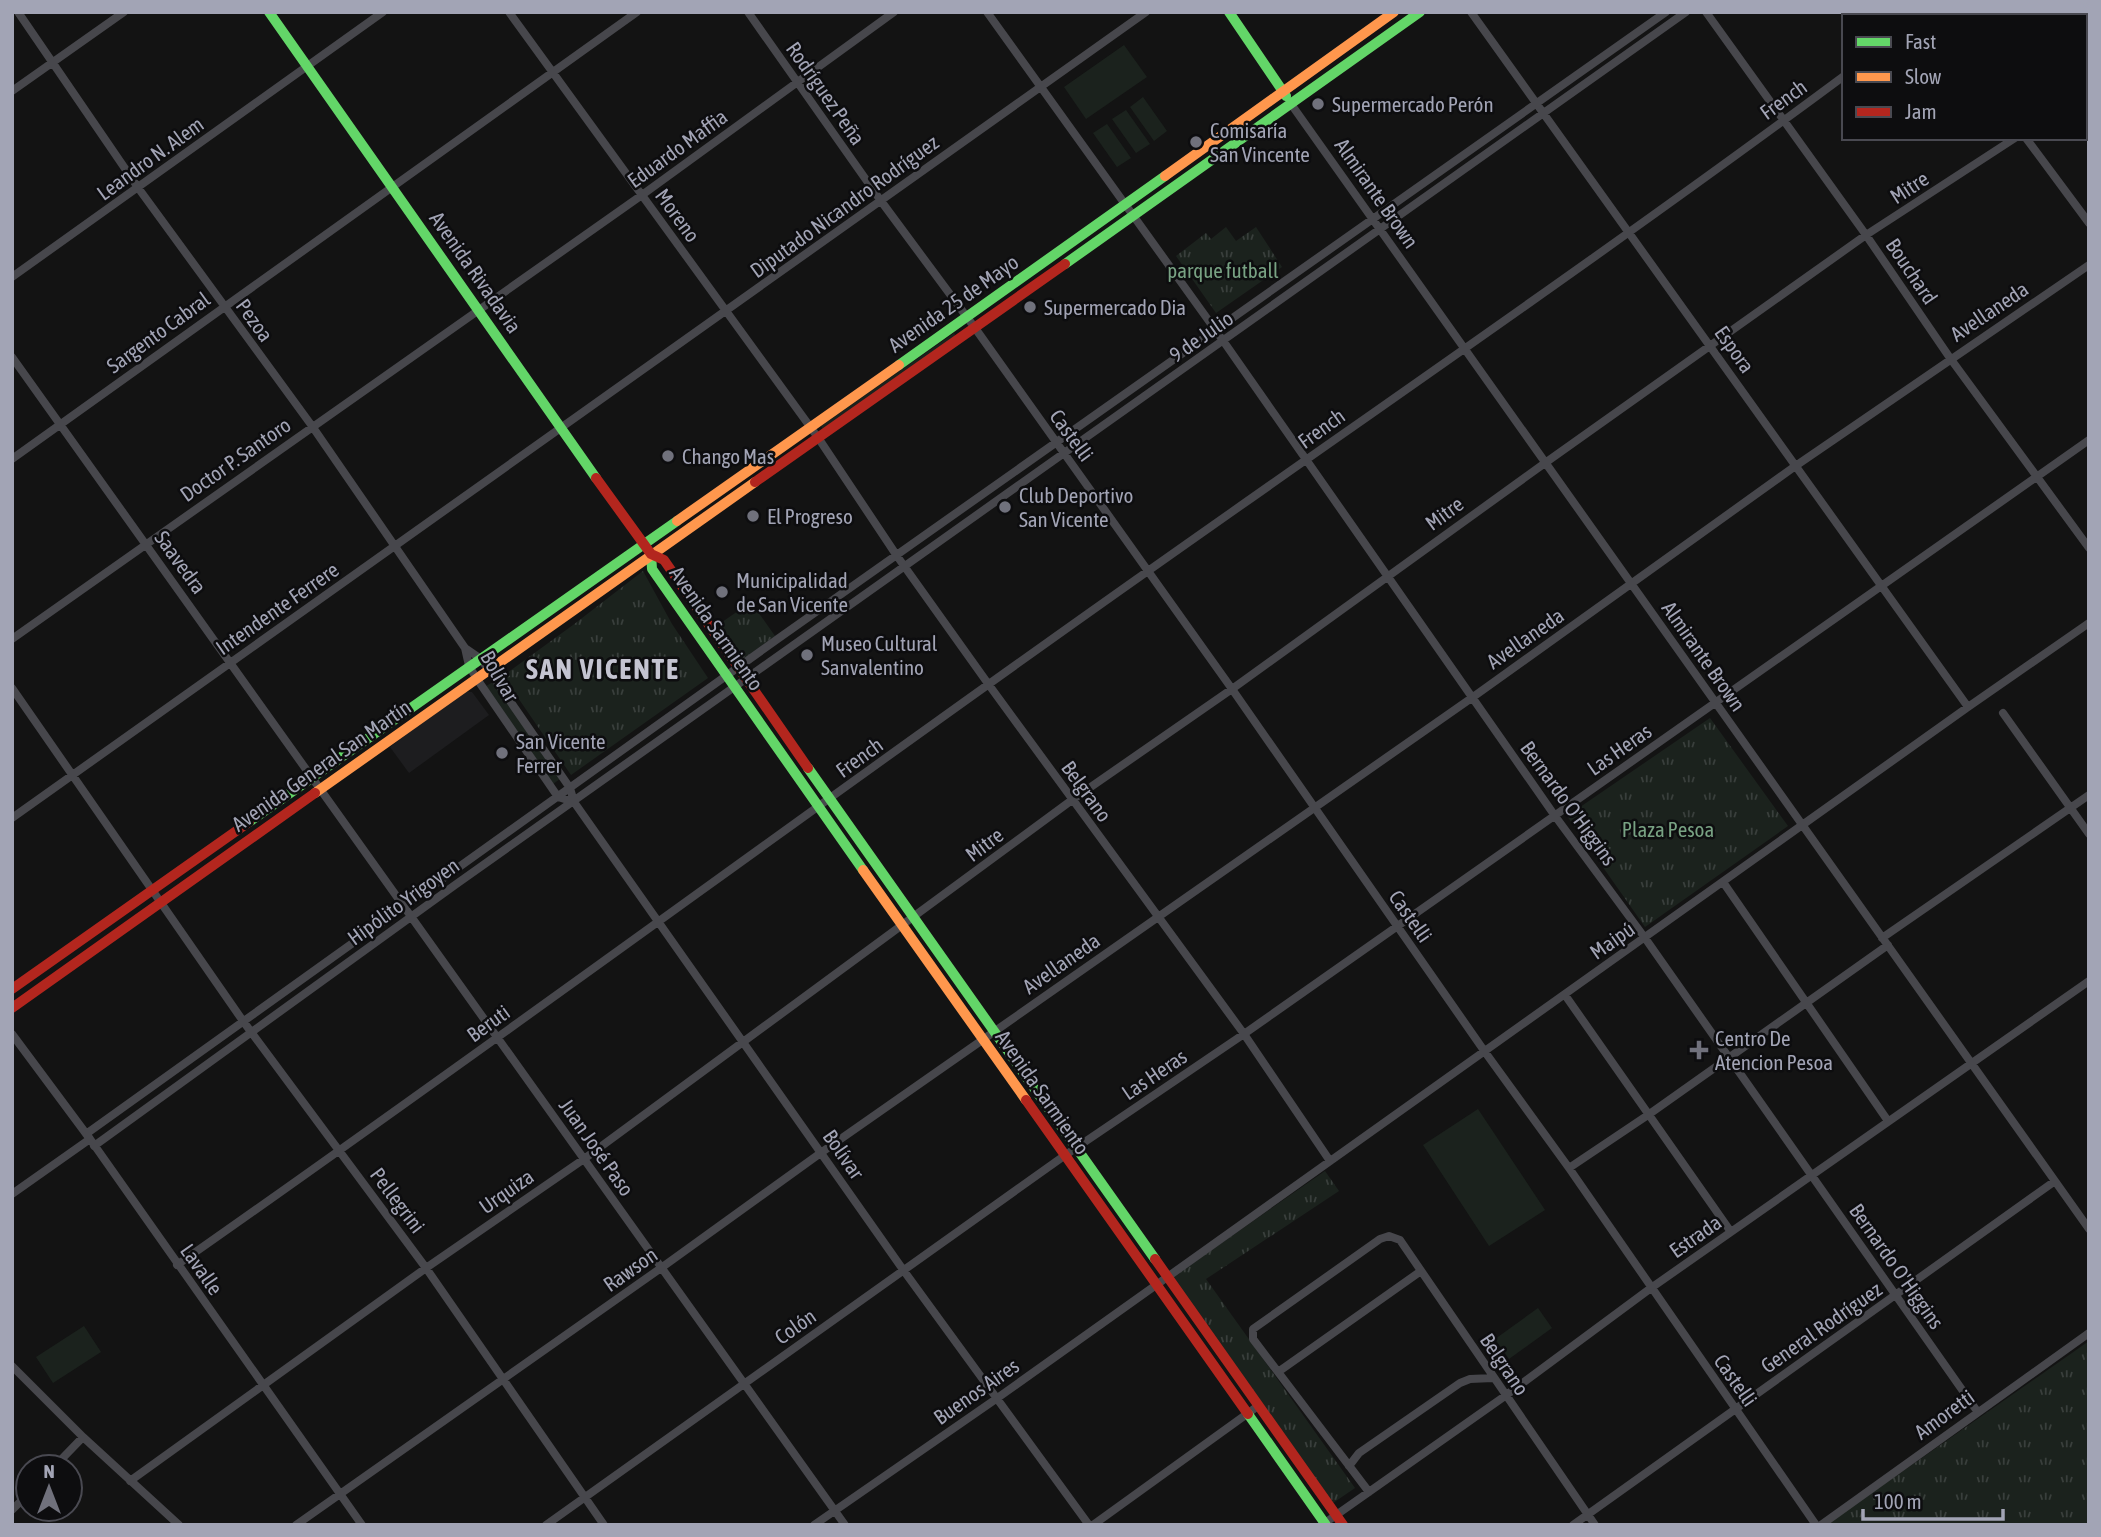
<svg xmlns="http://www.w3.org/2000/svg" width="2101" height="1537" viewBox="0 0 2101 1537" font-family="'Asap Condensed',sans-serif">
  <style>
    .built { fill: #1d1d1f }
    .grass { fill: #1b221d }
    .park { fill: url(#park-tufts) }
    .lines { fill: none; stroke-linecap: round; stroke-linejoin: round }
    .street { stroke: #47474c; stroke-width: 8 }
    .fast { stroke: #63d668; stroke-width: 10 }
    .slow { stroke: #ff974d; stroke-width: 10 }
    .jam { stroke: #b3261e; stroke-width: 10 }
    .poi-dot { fill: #70717c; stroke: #0d0d0f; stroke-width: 2.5 }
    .labels { text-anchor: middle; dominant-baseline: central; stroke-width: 5; stroke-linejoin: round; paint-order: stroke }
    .street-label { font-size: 21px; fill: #a2a4b5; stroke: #0d0d0f }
    .poi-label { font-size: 21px; fill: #a2a4b5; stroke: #0d0d0f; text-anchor: start }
    .park-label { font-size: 21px; fill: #78a283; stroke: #0d0d0f }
    .district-label { font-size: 28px; font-weight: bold; letter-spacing: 2px; fill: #c4c4d1; stroke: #0d0d0f }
  </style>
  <defs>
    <pattern id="park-tufts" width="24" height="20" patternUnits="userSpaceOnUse" patternTransform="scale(1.75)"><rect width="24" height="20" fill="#1b221d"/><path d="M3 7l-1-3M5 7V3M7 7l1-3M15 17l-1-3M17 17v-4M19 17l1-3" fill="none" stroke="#393f3c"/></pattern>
  </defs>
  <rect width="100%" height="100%" fill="#131313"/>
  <path class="built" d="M463 691 472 692 489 715 409 773 390 747Z"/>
  <path class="grass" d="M1124 45 1147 77 1086 119 1064 87Z
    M1143 97 1167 131 1154 141 1130 107Z
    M1126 110 1150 144 1136 153 1112 119Z
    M1107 124 1131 158 1117 167 1093 133Z
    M954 333 957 337 823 430 821 426Z
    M493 682 560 779 553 784 486 686Z
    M1478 1109 1545 1210 1489 1246 1423 1145Z
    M1538 1308 1552 1328 1509 1359 1495 1339Z
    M84 1326 101 1352 53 1383 36 1357Z"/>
  <path class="park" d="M1226 227 1236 241 1256 227 1282 267 1216 313 1176 256 1206 233 1211 239Z
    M643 571 672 624 708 678 571 775 503 676 573 625Z
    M751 602 775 636 740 661 715 627Z
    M1710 718 1788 826 1645 927 1567 816Z
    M1325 1171 1339 1191 1206 1279 1355 1488 1333 1503 1173 1277Z
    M2089 1341V1525H1826Z"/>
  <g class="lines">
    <path class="street" d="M18 12 139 189 312 426 465 648 481 659 570 788 574 802 904 1271 1089 1525
      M509 12 819 439 897 556 989 685 1244 1034 1330 1161
      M748 12 881 201 975 328 1232 689 1485 1052 1569 1168 1816 1525
      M987 12 1224 342 1555 816 1645 938 1977 1411
      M1471 12 1968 707
      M1706 12 1866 235 1950 358 2089 548
      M1972 12 1975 16
      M1924 16 1929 12
      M12 91 124 12
      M1291 104 2089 1229
      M2026 138 2089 223
      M12 277 383 12
      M12 357 845 1525
      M12 459 637 12
      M12 639 642 195 894 12
      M465 648 469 666 477 679 558 797 574 802
      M12 688 243 1021 426 1268 604 1525
      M2003 713 2089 834
      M12 818 1146 12
      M1723 882 1888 1121
      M1882 938 2089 795
      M1565 995 1731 1232
      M12 1034 90 1139 362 1525
      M86 1134 779 638 1666 12
      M94 1146 455 885 1686 12
      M1569 1168 1648 1115 1888 945
      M12 1194 90 1139
      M177 1265C503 1037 823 800 1148 571 1380 407 1615 246 1844 76
      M12 1366 83 1437 179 1525
      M1278 1372 1421 1271
      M1349 1466 1359 1453 1460 1383 1470 1379 1493 1378
      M54 1467 83 1437
      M130 1481 426 1268 584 1159 1072 800 1232 689 1545 463 1866 235 2015 138
      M1369 1492 1253 1339V1329L1380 1239 1389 1236 1400 1240 1595 1525
      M12 1510 28 1494
      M296 1525 661 1268 822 1152 1473 697 1794 467 2089 265
      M546 1525 1064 1156 1244 1034 2089 440
      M814 1525 996 1399 1968 707 2089 623
      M1093 1525 1258 1406
      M1322 1525 1505 1396 1651 1288 2089 981
      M1573 1525 2055 1181
      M1821 1525 2089 1333"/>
    <path class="fast" d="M269 12 596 478
      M1229 12 1286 96
      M1065 264 1420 12
      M899 365 1165 176
      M651 554 652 569 863 870
      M808 768 1155 1259
      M249 822 677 521
      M1248 1414 1326 1525"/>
    <path class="slow" d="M1165 176 1394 12
      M677 521 899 365
      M315 793 755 482
      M863 870 1026 1100"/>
    <path class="jam" d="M596 478 651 554 664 560 808 768
      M755 482 1065 264
      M12 989 249 822
      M12 1008 315 793
      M1026 1100 1248 1414
      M1155 1259 1343 1525"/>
  </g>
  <g class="poi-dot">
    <circle cx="1318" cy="104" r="7"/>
    <circle cx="1196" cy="142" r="7"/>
    <circle cx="1030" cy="307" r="7"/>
    <circle cx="668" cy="456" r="7"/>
    <circle cx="1005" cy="507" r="7"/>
    <circle cx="753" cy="516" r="7"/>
    <circle cx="722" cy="592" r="7"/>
    <circle cx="807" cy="655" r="7"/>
    <circle cx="502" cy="753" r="7"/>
    <path d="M1695.5 1039.5h7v7h7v7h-7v7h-7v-7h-7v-7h7z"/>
  </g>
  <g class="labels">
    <g class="street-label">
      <text transform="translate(826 93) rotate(55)">Rodríguez Peña</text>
      <text transform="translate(1783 99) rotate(-36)">French</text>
      <text transform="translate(677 148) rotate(-36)">Eduardo Maffia</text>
      <text transform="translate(150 158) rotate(-36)">Leandro N. Alem</text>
      <text transform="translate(1909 187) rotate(-33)">Mitre</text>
      <text transform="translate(1377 193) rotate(55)">Almirante Brown</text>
      <text transform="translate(844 206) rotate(-36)">Diputado Nicandro Rodríguez</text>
      <text transform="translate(678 215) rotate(54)">Moreno</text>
      <text transform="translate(1912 271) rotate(56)">Bouchard</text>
      <text transform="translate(476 272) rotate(55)">Avenida Rivadavia</text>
      <text transform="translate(953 303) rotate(-35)">Avenida 25 de Mayo</text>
      <text transform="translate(1989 311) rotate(-34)">Avellaneda</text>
      <text transform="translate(255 320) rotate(54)">Pezoa</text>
      <text transform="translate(158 332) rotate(-36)">Sargento Cabral</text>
      <text transform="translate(1201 336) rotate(-35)">9 de Julio</text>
      <text transform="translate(1735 349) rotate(55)">Espora</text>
      <text transform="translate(1321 428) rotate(-36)">French</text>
      <text transform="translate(1072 435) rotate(54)">Castelli</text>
      <text transform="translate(235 459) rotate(-35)">Doctor P. Santoro</text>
      <text transform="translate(1444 513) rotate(-36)">Mitre</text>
      <text transform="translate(181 562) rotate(54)">Saavedra</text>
      <text transform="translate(277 608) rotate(-35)">Intendente Ferrere</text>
      <text transform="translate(717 628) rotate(55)">Avenida Sarmiento</text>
      <text transform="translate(1525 638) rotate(-35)">Avellaneda</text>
      <text transform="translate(1704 656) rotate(55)">Almirante Brown</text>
      <text transform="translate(500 676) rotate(60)">Bolívar</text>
      <text transform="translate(1619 749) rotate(-35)">Las Heras</text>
      <text transform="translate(859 757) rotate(-36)">French</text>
      <text transform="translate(321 765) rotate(-35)">Avenida General San Martín</text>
      <text transform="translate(1087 791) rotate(54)">Belgrano</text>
      <text transform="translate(1569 803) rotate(54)">Bernardo O'Higgins</text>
      <text transform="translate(984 844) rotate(-37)">Mitre</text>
      <text transform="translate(403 901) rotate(-36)">Hipólito Yrigoyen</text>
      <text transform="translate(1411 916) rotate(55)">Castelli</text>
      <text transform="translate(1612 940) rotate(-35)">Maipú</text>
      <text transform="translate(1061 963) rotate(-35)">Avellaneda</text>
      <text transform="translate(488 1023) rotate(-36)">Beruti</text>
      <text transform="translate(1154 1074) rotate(-34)">Las Heras</text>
      <text transform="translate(1043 1092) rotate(55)">Avenida Sarmiento</text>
      <text transform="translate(597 1147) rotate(55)">Juan José Paso</text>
      <text transform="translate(844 1154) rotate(55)">Bolívar</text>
      <text transform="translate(506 1191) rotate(-35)">Urquiza</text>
      <text transform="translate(398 1200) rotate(53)">Pellegrini</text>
      <text transform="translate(1695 1236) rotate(-35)">Estrada</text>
      <text transform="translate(1897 1266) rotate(55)">Bernardo O'Higgins</text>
      <text transform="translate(202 1269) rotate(55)">Lavalle</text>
      <text transform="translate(630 1269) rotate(-35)">Rawson</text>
      <text transform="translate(795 1326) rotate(-35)">Colón</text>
      <text transform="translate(1821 1327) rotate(-35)">General Rodríguez</text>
      <text transform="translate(1505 1364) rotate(56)">Belgrano</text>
      <text transform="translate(1736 1380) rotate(55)">Castelli</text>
      <text transform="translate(976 1391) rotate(-35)">Buenos Aires</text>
      <text transform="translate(1944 1414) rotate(-36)">Amoretti</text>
    </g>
    <g class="poi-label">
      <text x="1332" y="104">Supermercado Perón</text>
      <text x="1210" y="130">Comisaría<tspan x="1210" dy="24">San Vincente</tspan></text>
      <text x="1044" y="307">Supermercado Dia</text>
      <text x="682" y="456">Chango Mas</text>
      <text x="1019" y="495">Club Deportivo<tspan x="1019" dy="24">San Vicente</tspan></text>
      <text x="767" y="516">El Progreso</text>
      <text x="736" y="580">Municipalidad<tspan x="736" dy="24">de San Vicente</tspan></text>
      <text x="821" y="643">Museo Cultural<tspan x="821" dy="24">Sanvalentino</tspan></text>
      <text x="516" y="741">San Vicente<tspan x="516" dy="24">Ferrer</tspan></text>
      <text x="1715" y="1038">Centro De<tspan x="1715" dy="24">Atencion Pesoa</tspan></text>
    </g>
    <g class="park-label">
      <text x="1223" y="270">parque futball</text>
      <text x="1668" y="829">Plaza Pesoa</text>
    </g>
    <g class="district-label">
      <text x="603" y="669">SAN VICENTE</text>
    </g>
  </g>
  <rect width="2101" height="1537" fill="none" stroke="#a2a4b5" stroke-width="28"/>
  <rect x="1842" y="14" width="245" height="126" fill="#0d0d0f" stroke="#494951" stroke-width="2"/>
  <rect x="1856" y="37" width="35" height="10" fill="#63d668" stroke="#494951" stroke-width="2"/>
  <text x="1905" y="49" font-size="21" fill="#a2a4b5">Fast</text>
  <rect x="1856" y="72" width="35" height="10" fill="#ff974d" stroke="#494951" stroke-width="2"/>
  <text x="1905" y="84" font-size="21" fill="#a2a4b5">Slow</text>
  <rect x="1856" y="107" width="35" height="10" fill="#b3261e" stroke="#494951" stroke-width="2"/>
  <text x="1905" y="119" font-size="21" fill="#a2a4b5">Jam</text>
  <g transform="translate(49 1488)"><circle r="33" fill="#0d0d0f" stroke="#494951" stroke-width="2"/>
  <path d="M0-5L12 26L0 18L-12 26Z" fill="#70717c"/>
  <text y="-10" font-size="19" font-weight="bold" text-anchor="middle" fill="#a2a4b5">N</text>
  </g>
  <path d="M1863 1509v10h140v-10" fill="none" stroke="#a2a4b5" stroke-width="3.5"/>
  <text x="1874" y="1509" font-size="21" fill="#a2a4b5" stroke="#0d0d0f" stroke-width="5" paint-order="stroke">100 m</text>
</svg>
